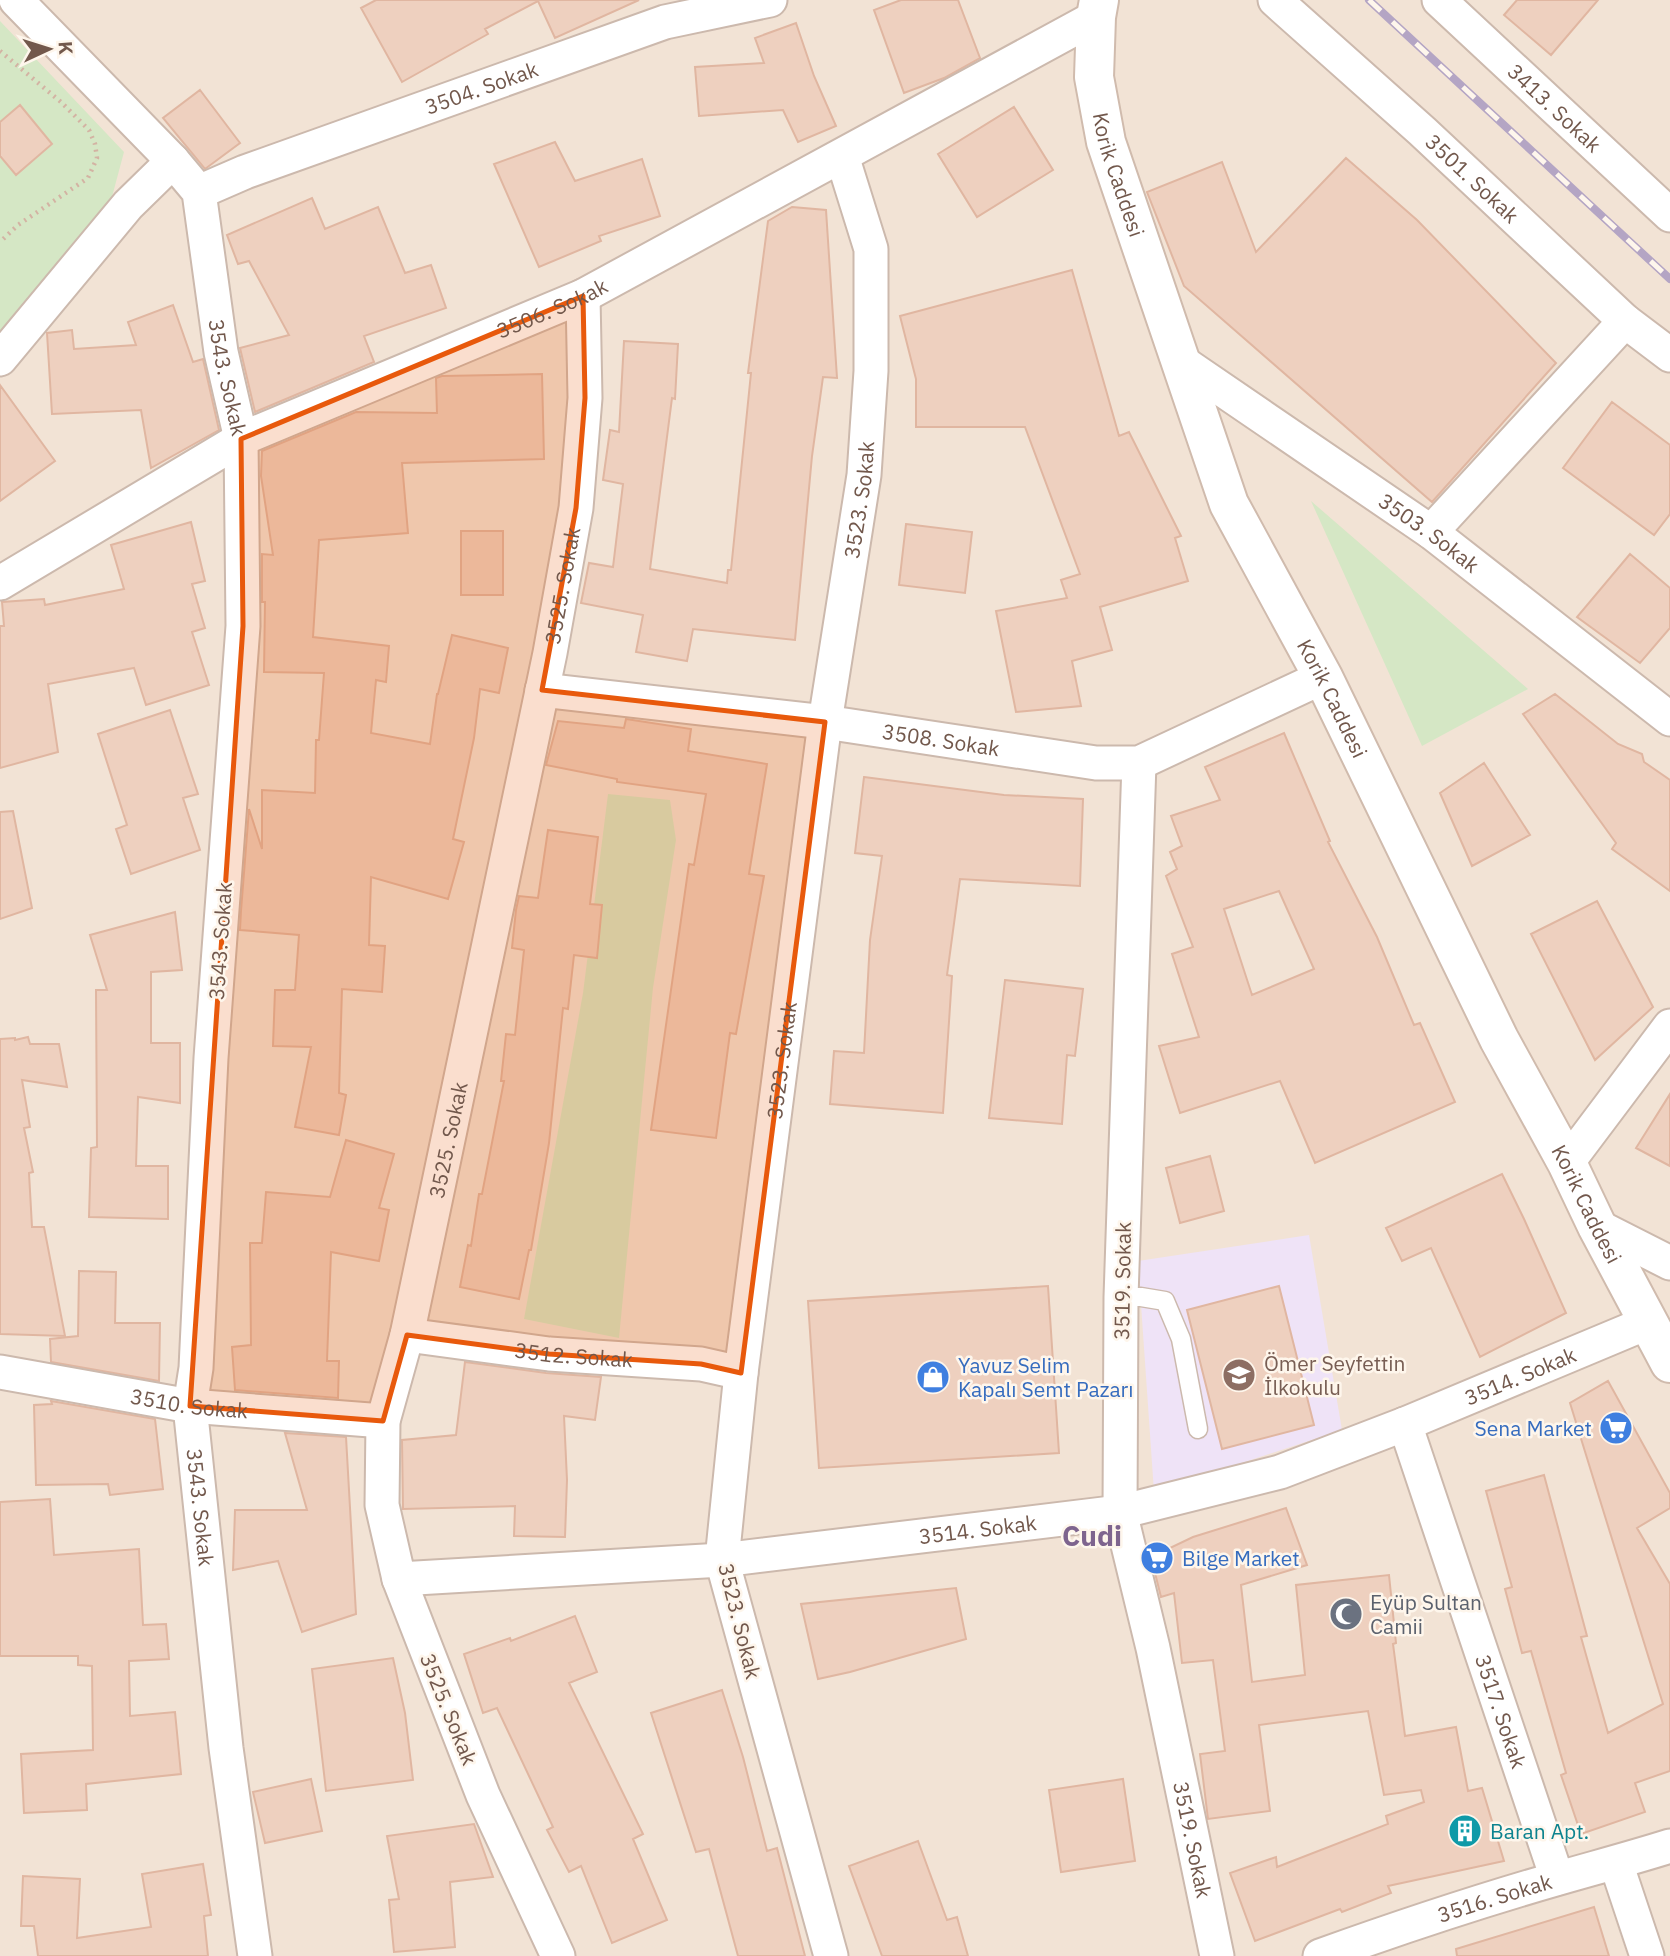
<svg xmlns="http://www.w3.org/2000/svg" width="1670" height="1956" viewBox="0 0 1670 1956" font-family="'IBM Plex Sans',sans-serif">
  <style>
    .residential { fill: #f2e3d5 }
    .education { fill: #efe3f7 }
    .green { fill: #d5e7c5 }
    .building { fill: #eed0bf; stroke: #e0b6a1; stroke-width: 2; fill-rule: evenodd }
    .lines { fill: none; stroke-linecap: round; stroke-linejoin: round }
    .service-casing { stroke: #ccb9ad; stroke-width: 21 }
    .minor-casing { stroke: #ccb9ad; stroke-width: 37 }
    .secondary-casing { stroke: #d0bbad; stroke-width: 42 }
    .path { stroke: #d3b3a3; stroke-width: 4.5; stroke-dasharray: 2 5; stroke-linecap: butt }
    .service { stroke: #fff; stroke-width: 18 }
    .minor { stroke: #fff; stroke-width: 33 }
    .secondary { stroke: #fff; stroke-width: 38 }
    .rail-casing { stroke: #b4a5c4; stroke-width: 8 }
    .rail { stroke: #fef6ec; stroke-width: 5; stroke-dasharray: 16; stroke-linecap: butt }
    .marked { fill: #e8590c; fill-opacity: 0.2; stroke: #e8590c; stroke-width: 5; stroke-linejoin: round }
    .labels { text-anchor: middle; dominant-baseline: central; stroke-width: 5; stroke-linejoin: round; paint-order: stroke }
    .street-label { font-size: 21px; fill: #72584c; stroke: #fef6ec }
    .education-label { font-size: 21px; fill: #785e54; stroke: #fef6ec; text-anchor: start }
    .shop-label { font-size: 21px; fill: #366cbe; stroke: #fef6ec; text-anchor: start }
    .worship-label { font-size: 21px; fill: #5b616d; stroke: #fef6ec; text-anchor: start }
    .culture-label { font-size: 21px; fill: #0d838f; stroke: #fef6ec; text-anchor: start }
    .district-label { font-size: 28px; font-weight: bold; fill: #7e648e; stroke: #fef6ec }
  </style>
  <rect width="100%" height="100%" fill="#fbf2e6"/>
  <path class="residential" d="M0 0H1670V1956H0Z"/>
  <path class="education" d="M1309 1235 1342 1430 1154 1492 1138 1261Z"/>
  <path class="green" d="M0 21 124 152 109 208 29 307 0 332Z
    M1311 501 1528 689 1422 746Z
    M608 794 670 800 676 840 653 988 619 1338 524 1319 583 993Z"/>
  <path class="building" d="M376 0H639L555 38 538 1 485 29 488 34 402 82 361 8Z
    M901 0H958L980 58 944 78 904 93 874 10Z
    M1517 0H1598L1551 55 1504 15Z
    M796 23 814 76 836 126 798 142 783 110 699 116 695 67 764 63 755 38Z
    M200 90 240 143 205 169 163 118Z
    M20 105 52 144 16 175 0 156V122Z
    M1014 107 1053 170 977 217 938 154Z
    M555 142 575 181 642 159 660 216 599 236 601 241 539 267 494 164Z
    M1346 158 1417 220 1556 363 1432 502 1184 286 1147 192 1222 162 1256 252Z
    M312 198 325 229 378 207 405 273 431 265 446 308 364 336 374 362 255 412 240 348 289 335 249 261 238 264 227 235Z
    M792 207 826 210 837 378 823 377 812 456 795 640 693 629 687 661 636 652 643 615 581 603 589 563 613 567 623 484 603 480 610 430 619 432 624 341 678 344 675 399 672 398 650 569 727 583 728 570H731L751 373H748L768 221Z
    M1072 270 1119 436 1129 432 1181 536 1175 538 1188 581 1100 607 1112 650 1072 661 1081 706 1016 712 996 611 1067 598 1061 580 1080 574 1025 427H916V379L900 316Z
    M173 305 193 362 203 359 219 430 151 468 141 410 52 414 47 333 72 330 74 349 136 345 128 322Z
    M542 374 544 459 402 463 408 533 319 540 313 637 389 646 386 682 376 680 371 733 430 744 437 694H438L452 635 508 648 499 693 480 689 474 738 453 839 464 842 448 899 371 877 369 945 385 946 382 992 342 989 339 1093 346 1095 339 1135 295 1127 311 1047 273 1046 275 990H295L299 935 240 930 241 911 249 809 262 849V790L315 793 316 740H319L324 673 264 672 265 602H262V554L273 555 261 476 262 451 356 412 437 413 436 378 442 376Z
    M0 385 55 461 0 501Z
    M1612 402 1670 445V514L1654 535 1563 468Z
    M191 522 205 581 192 584 205 628 192 632 209 685 146 705 134 668 48 684 58 752 0 768V626H4L2 602 44 599 45 605 124 589 111 545Z
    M906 524 972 532 965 593 899 585Z
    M461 531H503V595H461Z
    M1630 554 1670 588V628L1640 663 1577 617Z
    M1555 694 1618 744 1642 754 1644 762 1670 780V891L1612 849 1616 843 1523 714Z
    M170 710 198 794 183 798 200 850 131 874 116 829 127 825 98 734Z
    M626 719 691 729 688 751 767 764 749 874 764 876 736 1034 730 1033 716 1138 651 1130 689 864 694 865 706 794 617 782V779L546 765 558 721 624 728Z
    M1284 733 1330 841 1328 842 1377 937 1414 1025 1420 1023 1455 1102 1315 1163 1280 1081 1180 1113 1159 1046 1199 1037 1172 954 1193 947 1166 876 1177 869 1170 852 1182 846 1171 816 1220 800 1205 767ZM1279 891 1314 969 1252 995 1224 909Z
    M1484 763 1530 835 1472 866 1440 793Z
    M864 777 1004 795 1083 799 1080 886 960 879 947 975 952 976 943 1113 830 1104 834 1051 864 1053 870 940 882 856 855 853Z
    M13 811 32 908 0 919V812Z
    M548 830 598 837 590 904 602 905 597 958 574 955 568 1009 563 1008 549 1143 531 1250H529L519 1299 460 1287 468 1245 471 1246 479 1194H482L504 1081H501L506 1034 515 1035 524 950 512 948 516 910 519 896 538 898Z
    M1597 901 1653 1007 1595 1060 1531 934Z
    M175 912 182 970 151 972V1043H180V1103L138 1097 136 1166H168V1219L89 1217 91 1148 97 1147 96 990H107L90 935Z
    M1005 980 1083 989 1075 1056 1067 1055 1062 1124 989 1118Z
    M28 1037 30 1044H59L67 1087 22 1080 30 1127 24 1128 33 1172 29 1173 32 1227H44L65 1336 0 1334V1039L15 1038V1040Z
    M1670 1094V1166L1636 1148Z
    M346 1140 394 1154 379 1208 389 1210 379 1261 331 1252 327 1361H339L338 1398 235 1390 232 1347 251 1345 250 1243H262L266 1192 330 1197Z
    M1210 1156 1224 1211 1180 1223 1166 1168Z
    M1502 1174 1524 1219 1566 1313 1480 1357 1431 1248 1402 1261 1386 1228Z
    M79 1271 116 1272 115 1323H160L159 1381 51 1362 50 1339 78 1336Z
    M1048 1286 1059 1453 819 1468 808 1301Z
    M1279 1286 1314 1425 1222 1449 1187 1310Z
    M465 1362 546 1373 601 1377 595 1420 564 1416 567 1480 565 1537 514 1536 515 1506 403 1509 402 1440 456 1435Z
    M1608 1381 1670 1493V1508L1637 1528 1670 1584V1771L1635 1783 1645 1812 1581 1834 1561 1775 1566 1773 1531 1651 1522 1653 1505 1589 1512 1587 1486 1491 1544 1475 1587 1636 1581 1637 1608 1733 1663 1704 1570 1403Z
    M51 1401 155 1419 163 1489 110 1495 108 1484 36 1485 34 1405 52 1404Z
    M285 1433 346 1437 356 1614 302 1632 278 1561 233 1570 235 1510H307Z
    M50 1499 54 1555 139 1549 143 1625 166 1624 169 1659 129 1661 130 1716 175 1712 181 1774 86 1784 87 1810 24 1813 21 1754 93 1750 92 1666 78 1665V1656H0V1502Z
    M1286 1508 1307 1565 1241 1585 1252 1682 1305 1675 1296 1585 1389 1575 1396 1643 1393 1644 1405 1736 1456 1727 1468 1791 1482 1788 1504 1861 1388 1886 1391 1893 1342 1912 1340 1909 1255 1941 1230 1873 1276 1857 1277 1867 1388 1824 1386 1816 1424 1802 1421 1790 1384 1795 1368 1711 1259 1725 1270 1811 1208 1819 1200 1754 1225 1751 1213 1660 1182 1663 1174 1593 1161 1597 1151 1557 1193 1537Z
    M956 1588 966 1639 850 1672 818 1679 801 1604Z
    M575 1616 597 1672 569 1683 643 1834 633 1839 667 1920 612 1943 581 1866 569 1872 547 1830 553 1827 497 1708 483 1713 464 1654 510 1638 511 1641Z
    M393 1658 405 1713 413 1780 326 1791 312 1669Z
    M722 1690 743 1757 767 1851 777 1848 805 1956H738L709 1849 696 1852 651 1713Z
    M311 1779 322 1831 265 1843 253 1792Z
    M1123 1779 1135 1861 1061 1872 1049 1790Z
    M474 1824 493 1877 450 1882 455 1947 394 1952 389 1900 399 1899 387 1836Z
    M918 1841 947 1920 957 1917 968 1956H882L849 1866Z
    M203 1864 211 1915 204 1916 208 1956H38L34 1926H21L23 1876 80 1879 77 1938 151 1927 142 1874Z
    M1594 1907 1609 1956H1457L1456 1949Z"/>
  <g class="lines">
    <defs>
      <path id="service" d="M1121 1297H1141L1165 1301 1181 1339 1198 1429"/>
      <g id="minor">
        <path id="s1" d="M16 0 173 161 199 192 221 352 241 439 243 626 211 1058 196 1368 190 1406 226 1748 255 1956"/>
        <path id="s2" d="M1275 0 1422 131 1625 321 1670 355"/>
        <path id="s3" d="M1439 0 1670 215"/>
        <path id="s4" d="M199 192 245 172 665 22 770 0"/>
        <path d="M0 359 128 205 173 161"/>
        <path id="s5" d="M1179 360 1431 532 1670 719"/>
        <path d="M1431 532 1625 321"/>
        <path id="s6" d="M0 583 241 439 583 296 1096 17"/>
        <path id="s7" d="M542 690 825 722 1096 763H1139L1323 677"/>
        <path id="s8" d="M1139 763 1121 1297 1120 1512 1153 1648 1217 1956"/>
        <path d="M1567 1163 1670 1026"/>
        <path d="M1597 1226 1670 1263"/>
        <path id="s9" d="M407 1335 549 1354 701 1364 741 1373"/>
        <path id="s10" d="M0 1372 190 1406 383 1421"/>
        <path id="s11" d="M1405 1424 1557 1878"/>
        <path id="s12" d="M399 1579 722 1560 1120 1512 1280 1472 1405 1424 1649 1322"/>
        <path d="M1616 1863 1647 1956"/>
        <path id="s13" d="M558 1956 483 1795 399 1579 382 1505 383 1421 407 1335 550 653 576 508 585 398 583 296"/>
        <path id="s14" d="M831 1956 722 1560 741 1373 825 722 864 475 871 371V249L842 156"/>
        <path id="s15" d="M1320 1956C1398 1928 1476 1902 1556 1879 1594 1868 1632 1858 1670 1846"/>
      </g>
      <g id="secondary">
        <path id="s16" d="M1099 0 1096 17 1094 77 1106 142 1229 504 1323 677 1499 1039 1567 1163 1597 1226 1670 1363"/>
      </g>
    </defs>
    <use href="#service" class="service-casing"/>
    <use href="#minor" class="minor-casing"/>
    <use href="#secondary" class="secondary-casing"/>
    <path class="path" d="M0 51 61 102 89 130 95 144 97 158 88 178 18 225 0 242"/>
    <use href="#service" class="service"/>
    <use href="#minor" class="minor"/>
    <use href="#secondary" class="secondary"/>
    <defs>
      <path id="rail" d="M1369 0 1670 279"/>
    </defs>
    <use href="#rail" class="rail-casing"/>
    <use href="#rail" class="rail"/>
  </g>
  <path class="marked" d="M583 296 585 398 576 508 542 690 825 722 741 1373 701 1364 549 1354 407 1335 383 1421 190 1406 243 626 241 439Z"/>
  <defs>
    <symbol id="school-disc" viewBox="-11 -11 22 22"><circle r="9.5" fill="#8d6e63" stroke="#fef6ec"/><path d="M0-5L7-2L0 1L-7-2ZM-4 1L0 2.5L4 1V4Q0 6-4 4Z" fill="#fff"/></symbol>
    <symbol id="shop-disc" viewBox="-11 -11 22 22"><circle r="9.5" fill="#3f7fe0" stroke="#fef6ec"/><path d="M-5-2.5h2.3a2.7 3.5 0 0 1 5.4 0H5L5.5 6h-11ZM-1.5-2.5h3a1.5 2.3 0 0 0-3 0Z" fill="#fff"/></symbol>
    <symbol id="supermarket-disc" viewBox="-11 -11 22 22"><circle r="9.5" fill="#3f7fe0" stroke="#fef6ec"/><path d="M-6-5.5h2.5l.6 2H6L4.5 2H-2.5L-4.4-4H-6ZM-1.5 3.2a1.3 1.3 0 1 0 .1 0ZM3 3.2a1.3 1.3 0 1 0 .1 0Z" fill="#fff"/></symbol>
    <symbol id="mosque-disc" viewBox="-11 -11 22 22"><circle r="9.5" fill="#6b7280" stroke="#fef6ec"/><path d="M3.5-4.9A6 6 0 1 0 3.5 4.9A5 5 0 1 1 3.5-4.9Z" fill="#fff"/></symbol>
    <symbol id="building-disc" viewBox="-11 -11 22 22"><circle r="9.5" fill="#0f9aa8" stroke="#fef6ec"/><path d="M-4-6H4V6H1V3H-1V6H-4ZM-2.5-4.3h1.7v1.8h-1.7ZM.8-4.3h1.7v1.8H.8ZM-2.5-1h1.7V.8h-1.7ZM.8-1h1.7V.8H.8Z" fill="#fff"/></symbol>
  </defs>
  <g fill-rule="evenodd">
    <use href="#school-disc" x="1220" y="1356" width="38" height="38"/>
    <use href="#shop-disc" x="914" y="1358" width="38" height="38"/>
    <use href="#supermarket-disc" x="1597" y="1409" width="38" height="38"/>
    <use href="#supermarket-disc" x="1138" y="1539" width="38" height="38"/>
    <use href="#mosque-disc" x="1327" y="1595" width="38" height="38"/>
    <use href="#building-disc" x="1446" y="1812" width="38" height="38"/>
  </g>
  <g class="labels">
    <g class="street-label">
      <text stroke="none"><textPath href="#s4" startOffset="301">3504. Sokak</textPath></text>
      <text stroke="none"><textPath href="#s3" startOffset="158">3413. Sokak</textPath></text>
      <text stroke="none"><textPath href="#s16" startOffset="178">Korik Caddesi</textPath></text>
      <text stroke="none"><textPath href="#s2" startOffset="266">3501. Sokak</textPath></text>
      <text stroke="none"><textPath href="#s6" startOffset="618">3506. Sokak</textPath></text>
      <text stroke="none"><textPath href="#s1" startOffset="453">3543. Sokak</textPath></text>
      <text stroke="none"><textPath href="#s14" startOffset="1480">3523. Sokak</textPath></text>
      <text stroke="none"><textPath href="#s5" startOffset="304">3503. Sokak</textPath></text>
      <text stroke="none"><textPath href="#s13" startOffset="1424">3525. Sokak</textPath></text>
      <text stroke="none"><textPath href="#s16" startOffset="746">Korik Caddesi</textPath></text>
      <text stroke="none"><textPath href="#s7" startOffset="402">3508. Sokak</textPath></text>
      <text transform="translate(220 941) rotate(-86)">3543. Sokak</text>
      <text stroke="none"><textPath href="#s14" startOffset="914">3523. Sokak</textPath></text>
      <text stroke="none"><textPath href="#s13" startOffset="858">3525. Sokak</textPath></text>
      <text stroke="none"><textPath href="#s16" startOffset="1312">Korik Caddesi</textPath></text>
      <text transform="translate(1122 1281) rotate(-89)">3519. Sokak</text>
      <text stroke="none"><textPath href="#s9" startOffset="168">3512. Sokak</textPath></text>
      <text stroke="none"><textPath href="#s12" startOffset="1148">3514. Sokak</textPath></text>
      <text stroke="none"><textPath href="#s10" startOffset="192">3510. Sokak</textPath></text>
      <text stroke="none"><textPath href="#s1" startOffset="1587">3543. Sokak</textPath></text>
      <text stroke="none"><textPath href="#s12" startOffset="581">3514. Sokak</textPath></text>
      <text transform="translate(740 1621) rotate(76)">3523. Sokak</text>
      <text transform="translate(449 1709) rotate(68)">3525. Sokak</text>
      <text stroke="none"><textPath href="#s11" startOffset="303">3517. Sokak</textPath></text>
      <text stroke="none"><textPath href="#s8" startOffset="1085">3519. Sokak</textPath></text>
      <text stroke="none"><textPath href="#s15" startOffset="184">3516. Sokak</textPath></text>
    </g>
    <g class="education-label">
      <text x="1264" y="1363">Ömer Seyfettin<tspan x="1264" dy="24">İlkokulu</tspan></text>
    </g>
    <g class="shop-label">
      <text x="958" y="1365">Yavuz Selim<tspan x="958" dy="24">Kapalı Semt Pazarı</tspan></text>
      <text x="1592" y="1428" text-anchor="end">Sena Market</text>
      <text x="1182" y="1558">Bilge Market</text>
    </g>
    <g class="worship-label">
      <text x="1370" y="1602">Eyüp Sultan<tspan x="1370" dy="24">Camii</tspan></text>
    </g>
    <g class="culture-label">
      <text x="1490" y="1831">Baran Apt.</text>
    </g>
    <g class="district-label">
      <text x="1092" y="1535">Cudi</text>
    </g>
  </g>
  <g transform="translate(49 49) rotate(86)" stroke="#fef6ec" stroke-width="5" paint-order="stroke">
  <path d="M0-5L12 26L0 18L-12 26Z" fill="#72584c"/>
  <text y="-10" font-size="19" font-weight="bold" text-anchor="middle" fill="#72584c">K</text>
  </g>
</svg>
